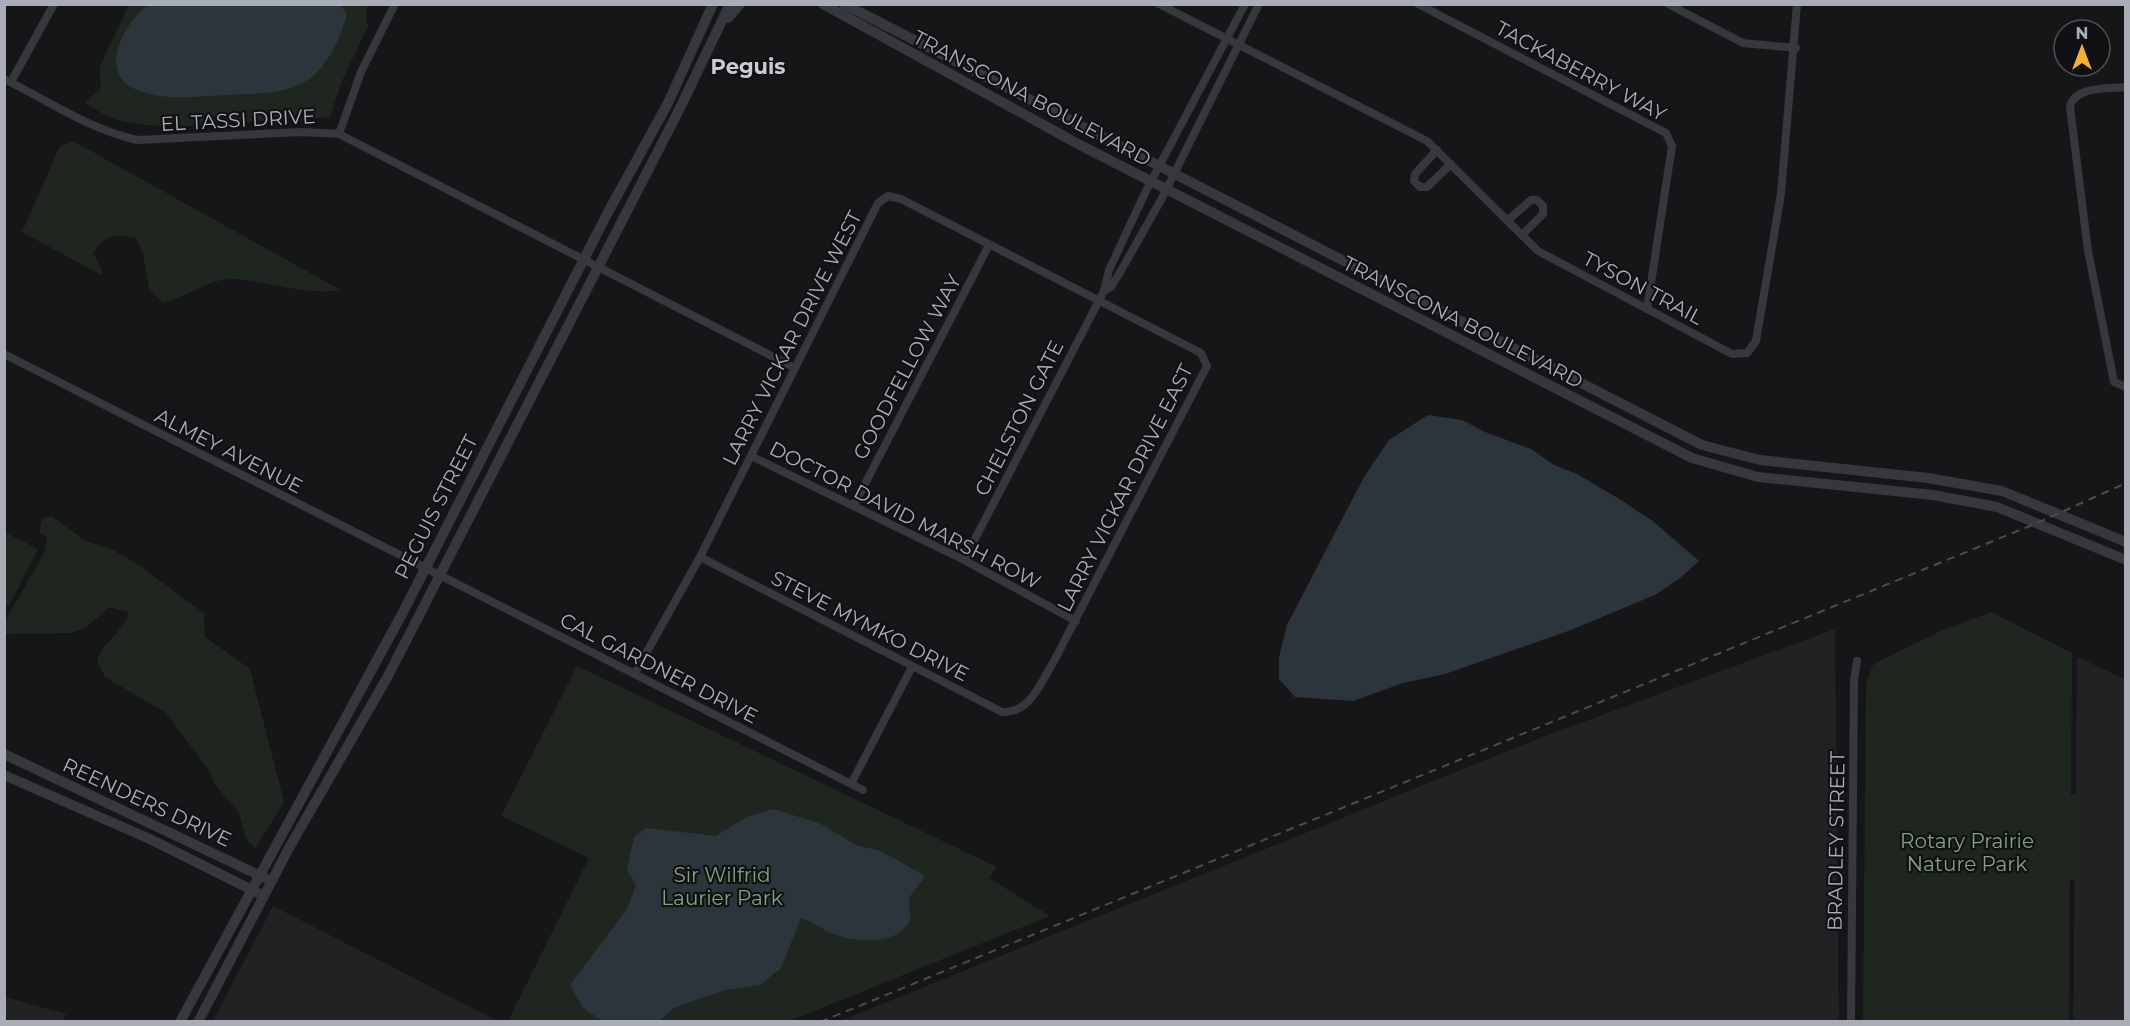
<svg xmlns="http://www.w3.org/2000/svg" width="2130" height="1026" viewBox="0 0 2130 1026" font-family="Montserrat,sans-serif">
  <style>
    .built { fill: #222225 }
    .green { fill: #1e261f }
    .water { fill: #2c353c }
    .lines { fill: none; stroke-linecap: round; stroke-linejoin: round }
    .minor { stroke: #37383d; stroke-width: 8 }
    .tertiary { stroke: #37383d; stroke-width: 10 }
    .rail { stroke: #4a4c52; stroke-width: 2; stroke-dasharray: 8 6; stroke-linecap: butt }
    .labels { text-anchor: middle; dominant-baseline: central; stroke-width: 4.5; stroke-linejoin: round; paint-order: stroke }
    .street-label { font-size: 20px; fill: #a8adb8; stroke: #111113 }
    .park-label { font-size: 20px; fill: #7fa381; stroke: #111113 }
    .neighbourhood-label { font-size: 21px; font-weight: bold; fill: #c9ccd4; stroke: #111113 }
  </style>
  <rect width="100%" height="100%" fill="#161618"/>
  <path class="built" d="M1835 629 1839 1021H840L1540 738Z
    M2077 657 2125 679 2126 1021 2073 1022Z
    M273 906 498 1021H213Z
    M4 997H5L66 1014 63 1021H5Z"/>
  <path class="green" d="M129 5H367L366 22 369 24 341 83 330 118C266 115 178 136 118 120 107 117 95 109 85 103L101 88 99 68Z
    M73 141 341 290C304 296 270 281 234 279 209 278 186 298 163 303L149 288 143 253 136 238C117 233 104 235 93 253L101 268V275L22 232 60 146Z
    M51 516 86 541 113 550 137 564 204 613 205 637 250 669 284 802 255 849 246 838 239 813 215 785 209 770 166 713 105 677 97 661C103 641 124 632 129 612L109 607 86 628 70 633 5 634V621L44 553 47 537 39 532 42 519Z
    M4 532 38 549 9 606 5 603Z
    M1991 612 2072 653 2071 795 2080 793 2077 880H2070L2069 1021H1863L1866 683 1873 665 1881 660 1941 631Z
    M577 666 997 867 989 878 1050 916 789 1021H508L589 858 501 816Z"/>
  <path class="water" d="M340 5 347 13C340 44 321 81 288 89 265 95 238 94 214 96 189 97 161 100 137 90 96 73 124 23 148 5Z
    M1428 415 1462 420 1485 432 1531 449 1554 465 1577 474 1621 500 1654 522 1699 561 1680 578 1655 595 1571 630 1445 674 1403 683 1353 701 1295 697 1279 679V657L1287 625 1364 477 1389 440Z
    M773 809 819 823 856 845 881 851 925 876C922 883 915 888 911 895 906 904 913 914 909 922 895 947 852 942 831 933 820 928 813 922 801 918L781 968 760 985 726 990 692 1001 674 1008 659 1021H602L583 1008 570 985 627 909 636 885 627 870 634 837 646 828 716 836 746 817Z"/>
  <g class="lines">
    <path class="minor" d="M1159 4 1427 141 1538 251 1732 354 1747 353 1756 341 1781 194 1797 4
      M1418 4 1666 133 1672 146 1647 309
      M1668 4 1743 43 1796 48
      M4 79C49 101 88 129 137 140L303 132 339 134 793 367
      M11 82 54 4
      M2126 87C2108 89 2074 86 2070 107L2088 251 2114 382 2126 387
      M339 134 361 72 395 4
      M1437 150 1415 174 1414 181 1420 187H1427L1451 164
      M1508 220 1531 200H1537L1543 206V214L1522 235
      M1104 291 1111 287 1119 274 1161 200 1259 4
      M4 354 863 790
      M751 456 964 560 1076 621
      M854 505 989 245
      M964 560 1104 291 1109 270 1146 191 1245 4
      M635 673 700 557 878 203 888 196 901 199 1201 353 1207 366 1054 661C1041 682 1030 714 1002 712L700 557
      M851 784 912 667
      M1851 1022 1854 680 1857 661"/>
    <path class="tertiary" d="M823 4 1080 145 1692 458 1758 477 1933 495 1997 507 2126 560
      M844 4 1702 445 1760 460 1928 478 2002 491 2126 542
      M728 18 740 4
      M4 754 265 878
      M4 775 152 840 264 896
      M180 1022 402 614 606 216 668 103 713 4
      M198 1022 289 848 388 676 679 110 730 4"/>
    <path class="rail" d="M820 1022 2037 523 2126 483"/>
  </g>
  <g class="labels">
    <g class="street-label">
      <text transform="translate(1581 71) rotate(28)">TACKABERRY WAY</text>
      <text transform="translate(1032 98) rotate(28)">TRANSCONA BOULEVARD</text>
      <text transform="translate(238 120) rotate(-3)">EL TASSI DRIVE</text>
      <text transform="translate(1643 288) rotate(28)">TYSON TRAIL</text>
      <text transform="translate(1463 322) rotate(27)">TRANSCONA BOULEVARD</text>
      <text transform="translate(792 338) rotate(-63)">LARRY VICKAR DRIVE WEST</text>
      <text transform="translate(907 367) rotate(-62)">GOODFELLOW WAY</text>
      <text transform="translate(1019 418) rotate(-63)">CHELSTON GATE</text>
      <text transform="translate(229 451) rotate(27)">ALMEY AVENUE</text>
      <text transform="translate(1125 488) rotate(-63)">LARRY VICKAR DRIVE EAST</text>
      <text transform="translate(436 507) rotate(-63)">PEGUIS STREET</text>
      <text transform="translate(905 515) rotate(27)">DOCTOR DAVID MARSH ROW</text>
      <text transform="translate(870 626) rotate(27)">STEVE MYMKO DRIVE</text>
      <text transform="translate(659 668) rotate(27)">CAL GARDNER DRIVE</text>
      <text transform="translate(147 802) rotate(25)">REENDERS DRIVE</text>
      <text transform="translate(1836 841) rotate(-89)">BRADLEY STREET</text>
    </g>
    <g class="park-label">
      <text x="1967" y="841">Rotary Prairie<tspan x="1967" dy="23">Nature Park</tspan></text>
      <text x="722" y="875">Sir Wilfrid<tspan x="722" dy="23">Laurier Park</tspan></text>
    </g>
    <g class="neighbourhood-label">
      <text x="748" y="66">Peguis</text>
    </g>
  </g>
  <rect width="2130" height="1026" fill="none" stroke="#a8adb8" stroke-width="12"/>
  <g transform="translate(2082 48)"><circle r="28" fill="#111113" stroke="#4d4f55" stroke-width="1.5"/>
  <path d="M0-4.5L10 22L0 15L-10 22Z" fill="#f2b134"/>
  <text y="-9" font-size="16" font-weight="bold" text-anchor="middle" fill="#a8adb8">N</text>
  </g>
</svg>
